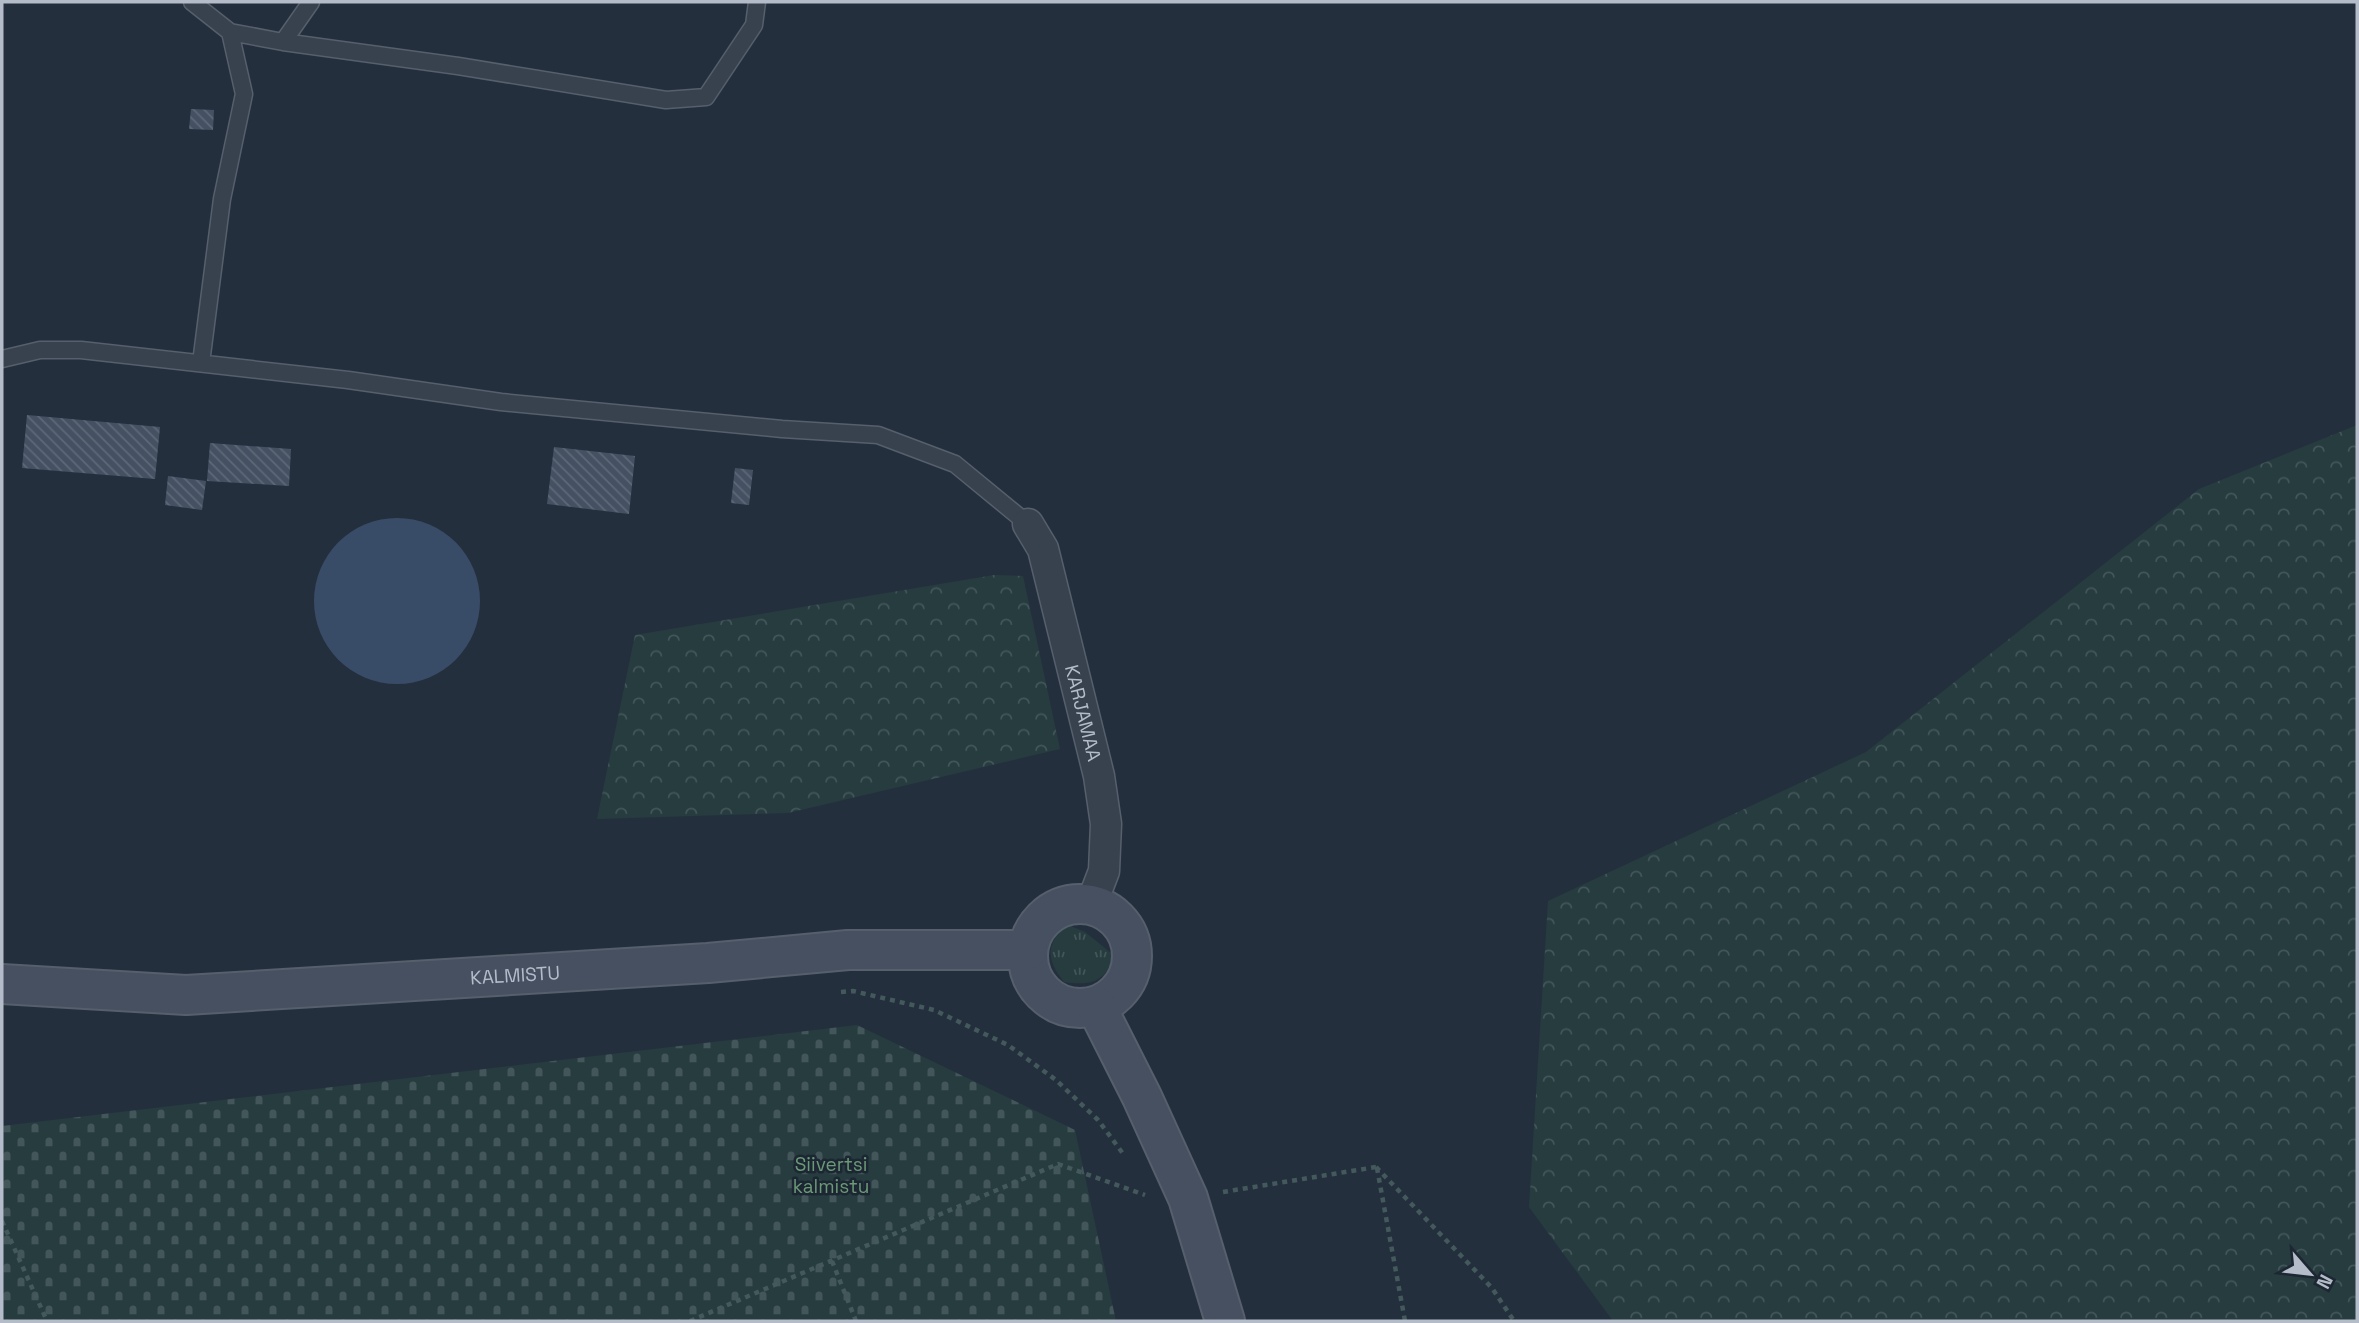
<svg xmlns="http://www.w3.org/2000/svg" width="2359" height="1323" viewBox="0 0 2359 1323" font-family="'Space Grotesk',sans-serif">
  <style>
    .grass { fill: url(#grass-tufts) }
    .forest { fill: url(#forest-crowns) }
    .cemetery { fill: url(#cemetery-stones) }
    .water { fill: #394c67 }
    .building { fill: url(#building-back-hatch) }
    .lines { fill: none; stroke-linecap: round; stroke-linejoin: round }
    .service-casing { stroke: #565f6c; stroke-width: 19 }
    .minor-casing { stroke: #565f6c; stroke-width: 33 }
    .secondary-casing { stroke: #565f6c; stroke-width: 42 }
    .path { stroke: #44595c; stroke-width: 4.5; stroke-dasharray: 5 5; stroke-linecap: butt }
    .service { stroke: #38414e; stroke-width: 16 }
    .minor { stroke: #38414e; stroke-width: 30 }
    .secondary { stroke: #465061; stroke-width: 38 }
    .labels { text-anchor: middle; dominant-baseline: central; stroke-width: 5; stroke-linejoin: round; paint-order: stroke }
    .street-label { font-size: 19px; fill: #b4bcc9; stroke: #1d2633 }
    .park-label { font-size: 19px; fill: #6b9a76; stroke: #1d2633 }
  </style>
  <defs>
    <pattern id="grass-tufts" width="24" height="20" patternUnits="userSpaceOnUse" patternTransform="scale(1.75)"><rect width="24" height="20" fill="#263c3f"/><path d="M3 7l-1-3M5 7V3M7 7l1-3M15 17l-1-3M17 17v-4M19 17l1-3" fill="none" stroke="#435659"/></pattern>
    <pattern id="forest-crowns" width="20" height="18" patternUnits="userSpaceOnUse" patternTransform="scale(1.75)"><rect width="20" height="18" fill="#263c3f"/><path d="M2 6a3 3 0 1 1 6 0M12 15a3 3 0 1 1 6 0" fill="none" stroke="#435659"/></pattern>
    <pattern id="cemetery-stones" width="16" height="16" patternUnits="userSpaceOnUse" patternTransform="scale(1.75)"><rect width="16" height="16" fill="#263c3f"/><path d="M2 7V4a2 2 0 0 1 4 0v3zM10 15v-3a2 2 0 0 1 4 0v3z" fill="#435659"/></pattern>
    <pattern id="building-back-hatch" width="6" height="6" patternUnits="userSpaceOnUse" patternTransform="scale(1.75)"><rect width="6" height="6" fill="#455162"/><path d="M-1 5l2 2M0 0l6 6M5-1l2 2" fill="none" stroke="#5d6877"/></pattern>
  </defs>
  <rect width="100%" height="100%" fill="#242f3e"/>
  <path class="grass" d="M1068 925 1085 932 1116 957C1103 982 1091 986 1064 982 1047 961 1044 943 1068 925Z"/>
  <path class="forest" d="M2357 425V1321H1613L1529 1207 1548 901 1866 752 2199 489Z
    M994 575 1023 576 1060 749 788 813 597 819 635 635Z"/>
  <path class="cemetery" d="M857 1025 1075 1130 1116 1321H2V1126Z"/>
  <path class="water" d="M314 601a83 83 0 1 1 166 0a83 83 0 1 1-166 0Z"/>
  <path class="building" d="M191 109 214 110 213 130 189 129Z
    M27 415 160 427 155 479 22 468Z
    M210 443 291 449 289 486 207 481Z
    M554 447 635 456 629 514 547 504Z
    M735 468 753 470 749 505 731 503Z
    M168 476 206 481 202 510 165 505Z"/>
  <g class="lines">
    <defs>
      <path id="service" d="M192 2 230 32 283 42 458 66 666 100 706 97 754 25 757 2
        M283 42 311 2
        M2 359 40 350H81L348 380 501 402 782 429 878 435 955 464 1028 524
        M201 363 222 199 244 94 230 32"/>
      <g id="minor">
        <path id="s1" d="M1028 524 1043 549 1099 776 1106 824 1104 871 1091 905"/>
      </g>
      <g id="secondary">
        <circle cx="1080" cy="956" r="52"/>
        <path id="s2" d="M2 984 186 995 708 963 848 950H1028"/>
        <path d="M1096 1006 1142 1097 1188 1198 1225 1321"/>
      </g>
    </defs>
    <use href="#service" class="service-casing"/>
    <use href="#minor" class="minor-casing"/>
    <use href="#secondary" class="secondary-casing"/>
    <path class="path" d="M841 992 853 991 934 1010 1008 1045 1056 1080 1098 1120 1124 1155
      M1376 1167 1492 1288 1514 1321
      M1377 1168 1405 1321
      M1223 1192 1376 1167
      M2 1221 47 1321
      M832 1261 856 1321
      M690 1321 1058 1164 1145 1195"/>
    <use href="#service" class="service"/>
    <use href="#minor" class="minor"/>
    <use href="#secondary" class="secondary"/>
  </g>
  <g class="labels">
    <g class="street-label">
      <text stroke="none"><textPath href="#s1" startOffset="198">KARJAMAA</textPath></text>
      <text stroke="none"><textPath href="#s2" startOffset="514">KALMISTU</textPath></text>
    </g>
    <g class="park-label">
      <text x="831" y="1164">Siivertsi<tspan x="831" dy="22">kalmistu</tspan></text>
    </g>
  </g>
  <rect width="2359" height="1323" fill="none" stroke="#b4bcc9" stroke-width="7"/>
  <g transform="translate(2310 1274) rotate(118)" stroke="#1d2633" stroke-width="5" paint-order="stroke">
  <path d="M0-5L12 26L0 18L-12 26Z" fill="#b4bcc9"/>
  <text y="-10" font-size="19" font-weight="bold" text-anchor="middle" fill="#b4bcc9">N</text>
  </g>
</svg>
